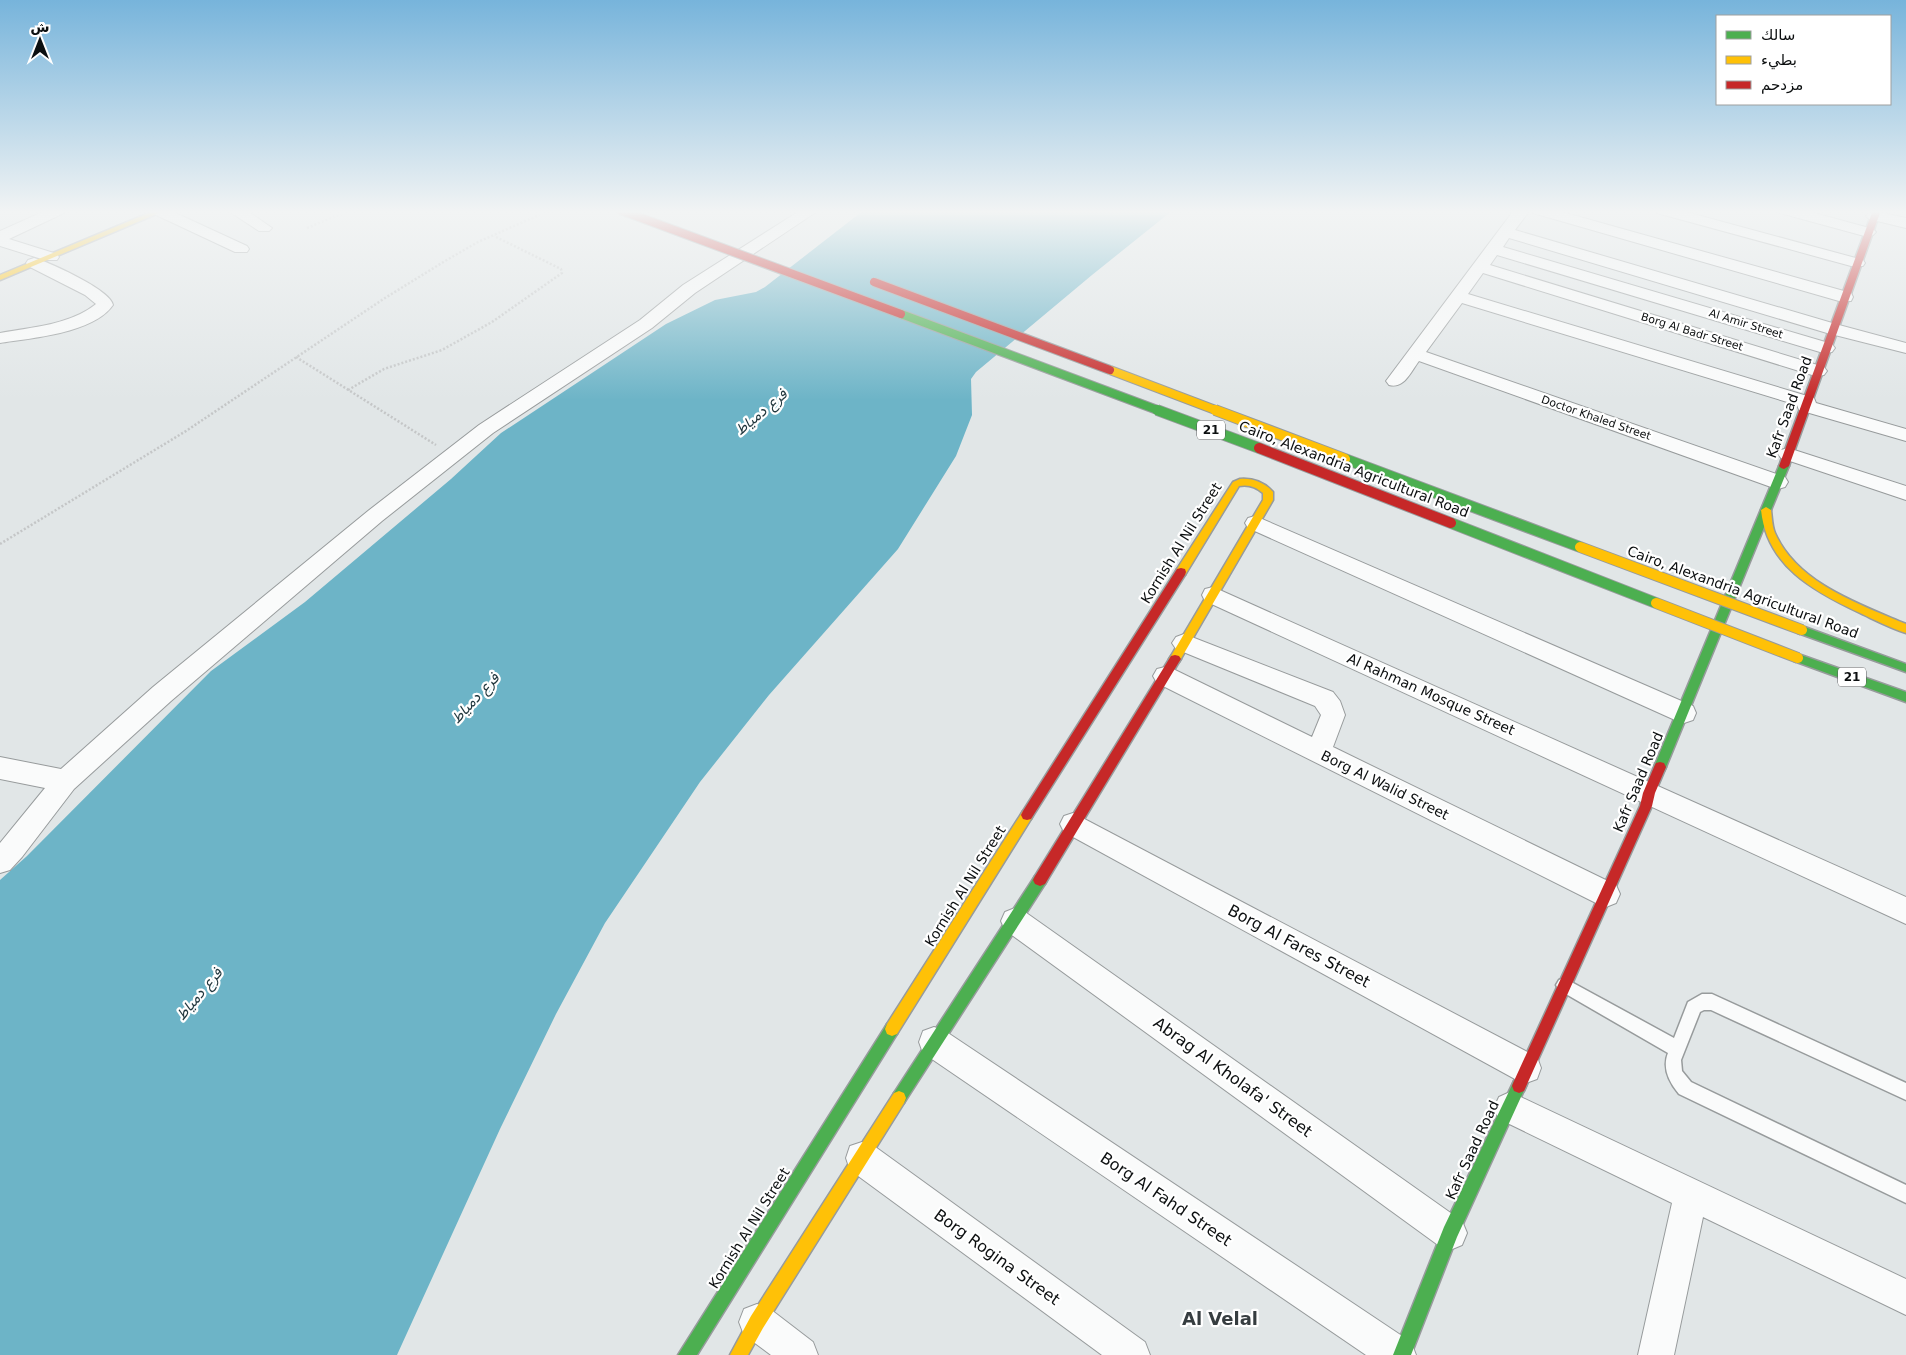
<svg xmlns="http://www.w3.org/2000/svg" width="1906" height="1355" viewBox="0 0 1906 1355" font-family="'DejaVu Sans',Vazirmatn,sans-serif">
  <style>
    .water { fill: #6db4c7 }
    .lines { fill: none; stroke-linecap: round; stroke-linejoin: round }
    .lane-casing { stroke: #979b9c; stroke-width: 3 }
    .street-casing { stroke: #979b9c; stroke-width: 2 }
    .fast-casing { stroke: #979b9c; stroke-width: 3 }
    .slow-casing { stroke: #979b9c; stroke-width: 3 }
    .jam-casing { stroke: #979b9c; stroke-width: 3 }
    .path { stroke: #c4c6c7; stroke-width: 2.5; stroke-dasharray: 2 2; stroke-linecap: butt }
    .lane { fill: #fafbfb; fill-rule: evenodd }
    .street { fill: #fafbfb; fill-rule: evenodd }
    .fast { fill: #4caf50; fill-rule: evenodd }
    .slow { fill: #ffc107; fill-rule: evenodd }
    .jam { fill: #c62828; fill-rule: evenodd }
    .fast-bridge-far1-casing { stroke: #979b9c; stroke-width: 10; stroke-linecap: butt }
    .fast-bridge-casing { stroke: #979b9c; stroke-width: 12; stroke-linecap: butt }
    .slow-bridge-far1-casing { stroke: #979b9c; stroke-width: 10; stroke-linecap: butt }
    .slow-bridge-casing { stroke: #979b9c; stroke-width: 12; stroke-linecap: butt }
    .jam-bridge-far1-casing { stroke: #979b9c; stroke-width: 10; stroke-linecap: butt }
    .jam-bridge-casing { stroke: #979b9c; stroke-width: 12; stroke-linecap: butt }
    .fast-bridge-far1 { stroke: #4caf50; stroke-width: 8 }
    .fast-bridge { stroke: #4caf50; stroke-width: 10 }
    .slow-bridge-far1 { stroke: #ffc107; stroke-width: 8 }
    .slow-bridge { stroke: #ffc107; stroke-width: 10 }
    .jam-bridge-far1 { stroke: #c62828; stroke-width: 8 }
    .jam-bridge { stroke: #c62828; stroke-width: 10 }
    .labels { text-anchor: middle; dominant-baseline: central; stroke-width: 4.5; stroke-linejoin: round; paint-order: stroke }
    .far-street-label { font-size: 11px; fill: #0c0f10; stroke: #fff }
    .shield { fill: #fff; stroke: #555758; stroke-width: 1 }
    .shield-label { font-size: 12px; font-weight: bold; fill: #0c0f10 }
    .street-label { font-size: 14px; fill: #0c0f10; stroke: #fff }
    .water-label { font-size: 15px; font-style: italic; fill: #1f353c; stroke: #fff }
    .near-street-label { font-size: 16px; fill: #0c0f10; stroke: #fff }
    .near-neighbourhood-label { font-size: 18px; font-weight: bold; fill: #363d40; stroke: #fff }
  </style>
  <rect width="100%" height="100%" fill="#e1e6e7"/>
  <path class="water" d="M864 210H1173L1092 275 976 372 971 379 972 415 956 456 898 549 769 695 700 782 605 923 556 1014 500 1129 397 1355H0V880L27 856 211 671 305 602 451 479 501 433 666 324 715 300 756 292 765 287Z"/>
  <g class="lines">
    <defs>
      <path id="lane" d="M1564 978 1674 1038 1688 1002 1702 994H1712L1906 1083V1100L1711 1010H1704L1700 1012 1681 1060 1682 1071 1691 1082 1906 1185V1203L1679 1094C1669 1082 1662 1068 1668 1053L1559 990 1556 985 1559 980Z"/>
      <path id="street" d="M47 210H67L64 213 9 239 57 254 59 257 57 260H45L0 246V231Z
        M152 210H169L247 246 249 249 247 252H235L154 214Z
        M227 210H246L272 228 269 231H259Z
        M801 210H819L695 293 652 328 493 433 382 521 171 701 74 789 22 857 10 870 0 873V843L45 788 0 779V757L61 769 153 687 368 511 479 425 640 320 683 285Z
        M1514 210H1530L1515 230 1839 325 1906 343V353L1827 333 1509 238 1503 247 1832 344 1835 348 1832 352 1826 353 1820 352 1497 255 1490 265 1824 367 1827 371 1824 375 1818 376 1812 375 1483 273 1468 294 1814 398 1816 403 1906 429V441L1799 410 1797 405 1462 303 1426 352 1785 477 1788 482 1785 487 1778 489 1771 487 1419 361C1410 373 1404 389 1389 385L1386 381 1389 377Z
        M1530 210H1555L1851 293 1853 297 1851 301H1839L1533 213Z
        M1654 210H1679L1863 260 1865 263 1863 266H1851L1657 213Z
        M1777 210H1803L1873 229 1876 232 1873 235 1868 237 1780 213Z
        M1874 211 1906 218V228L1869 219 1866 216 1869 213Z
        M34 258C49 262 111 290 113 305 94 333 32 338 0 343V333C32 327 70 325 96 304L85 295 28 266 26 263 28 260Z
        M1788 448 1906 486V500L1781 458 1778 454 1781 450Z
        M1255 516 1693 706 1696 713 1693 720 1684 723 1675 720 1248 528 1245 523 1248 518Z
        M1213 587 1906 897V924L1205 601 1202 595 1205 589Z
        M1184 634 1333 692 1340 701 1345 715 1333 747 1616 885 1620 894 1616 903 1606 907 1596 903 1157 683 1153 676 1157 669 1165 667 1173 669 1312 737 1321 715 1315 706 1176 649 1172 643 1176 637Z
        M1073 813 1537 1057 1541 1068 1537 1079 1526 1083 1515 1079 1064 832 1060 824 1064 816Z
        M1015 908 1025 912 1462 1221 1467 1233 1462 1245 1450 1250 1438 1245 1005 930 1001 921 1005 912Z
        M934 1027 945 1031 1411 1342 1416 1355H1366L923 1053 919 1042 923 1031Z
        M1510 1092 1906 1279V1315L1703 1217 1674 1355H1638L1672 1203 1499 1119 1494 1108 1499 1097Z
        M862 1142 874 1146 1145 1342 1150 1355H1102L850 1170 846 1158 850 1146Z
        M757 1304 770 1309 813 1342 818 1355H771L744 1335 739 1322 744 1309Z"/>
      <path id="fast" d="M1784 463 1789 466 1666 767 1664 771 1660 772 1656 771 1654 767 1779 466Z
        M1802 626 1906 664V672L1798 633 1797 630 1798 627Z
        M1798 654 1906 692V702L1794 661 1792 658Z
        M1040 874 1045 876 1047 880 1045 884 904 1103 899 1105 894 1103 892 1098 894 1093 1035 876Z
        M892 1022 897 1024 899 1029 897 1034 697 1355H678L887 1024Z
        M1519 1079 1524 1081 1526 1086 1457 1237 1411 1355H1393L1444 1227 1514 1081Z"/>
      <path id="slow" d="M156 210H166L0 280V275Z
        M1240 479C1253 478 1265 483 1273 492V500L1179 662H1171L1169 659 1171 656 1263 500V493C1256 487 1249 484 1239 486L1185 575H1177L1176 572 1177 569 1233 482Z
        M1766 507 1771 510C1772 518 1772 526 1775 533 1797 583 1859 604 1906 624V633C1890 628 1875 620 1860 613 1813 591 1767 566 1761 510Z
        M1027 810 1031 811 1033 815 1031 819 897 1034 892 1036 887 1034 885 1029 887 1024 1023 811Z
        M899 1091 904 1093 906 1098 904 1103 763 1328 748 1355H730L751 1316 894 1093Z"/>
      <path id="jam" d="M1873 210H1881L1789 466 1784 469 1781 468 1779 466Z
        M1181 568 1185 569 1186 572 1185 575 1031 819 1027 820 1023 819 1021 815 1023 811 1177 569Z
        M1175 655 1179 656 1181 659 1179 662 1045 884 1040 886 1035 884 1033 880 1035 876 1171 656Z
        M1660 762 1664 763 1666 767 1655 793 1652 806 1524 1091 1519 1093 1514 1091 1512 1086 1514 1081 1640 806 1643 793 1654 767 1656 763Z"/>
    </defs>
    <use href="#lane" class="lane-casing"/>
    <use href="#street" class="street-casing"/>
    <use href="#fast" class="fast-casing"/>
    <use href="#slow" class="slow-casing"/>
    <use href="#jam" class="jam-casing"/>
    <path class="path" d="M307 228 351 210
      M296 357 436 445
      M348 390 384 369 442 350 492 322 562 273 561 269 494 236
      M0 544 186 431 385 298 445 261 478 242 550 210"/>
    <use href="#lane" class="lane"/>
    <use href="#street" class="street"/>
    <use href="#fast" class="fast"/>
    <use href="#slow" class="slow"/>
    <use href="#jam" class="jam"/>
    <defs>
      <path id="fast-bridge-far1" d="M901 314 1160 411"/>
      <path id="fast-bridge" d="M1157 410 1259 448
        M1345 459 1580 547
        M1451 523 1656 603"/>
      <path id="slow-bridge-far1" d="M1110 370 1218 411"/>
      <path id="slow-bridge" d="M1215 410 1345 459
        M1580 547 1802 630
        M1656 603 1798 658"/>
      <path id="jam-bridge-far1" d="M620 210 901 314
        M874 282 1110 370"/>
      <path id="jam-bridge" d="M1259 448 1451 523"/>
    </defs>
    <use href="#fast-bridge-far1" class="fast-bridge-far1-casing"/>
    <use href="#fast-bridge" class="fast-bridge-casing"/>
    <use href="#slow-bridge-far1" class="slow-bridge-far1-casing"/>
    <use href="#slow-bridge" class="slow-bridge-casing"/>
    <use href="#jam-bridge-far1" class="jam-bridge-far1-casing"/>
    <use href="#jam-bridge" class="jam-bridge-casing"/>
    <use href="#fast-bridge-far1" class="fast-bridge-far1"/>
    <use href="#fast-bridge" class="fast-bridge"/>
    <use href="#slow-bridge-far1" class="slow-bridge-far1"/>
    <use href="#slow-bridge" class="slow-bridge"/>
    <use href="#jam-bridge-far1" class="jam-bridge-far1"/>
    <use href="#jam-bridge" class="jam-bridge"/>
  </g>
  <linearGradient id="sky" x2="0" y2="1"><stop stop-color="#77b4db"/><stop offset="0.53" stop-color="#f2f4f4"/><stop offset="1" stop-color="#f2f4f4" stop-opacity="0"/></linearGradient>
  <rect width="1906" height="400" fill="url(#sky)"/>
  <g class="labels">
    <g class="far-street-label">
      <text transform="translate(1746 324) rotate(17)">Al Amir Street</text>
      <text transform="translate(1692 332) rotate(17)">Borg Al Badr Street</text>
      <text transform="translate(1596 418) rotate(19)">Doctor Khaled Street</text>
    </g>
    <g class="shield">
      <rect x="1197" y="420.5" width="28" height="19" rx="4"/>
      <rect x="1838" y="667.5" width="28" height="19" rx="4"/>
    </g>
    <g class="shield-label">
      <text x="1211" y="430">21</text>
      <text x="1852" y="677">21</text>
    </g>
    <g class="street-label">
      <text transform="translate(1789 407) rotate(-70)">Kafr Saad Road</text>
      <text transform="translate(1354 469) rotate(21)">Cairo, Alexandria Agricultural Road</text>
      <text transform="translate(1181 543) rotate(-58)">Kornish Al Nil Street</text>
      <text transform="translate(1743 592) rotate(20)">Cairo, Alexandria Agricultural Road</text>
      <text transform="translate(1431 694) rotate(24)">Al Rahman Mosque Street</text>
      <text transform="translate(1638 782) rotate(-67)">Kafr Saad Road</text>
      <text transform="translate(1385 785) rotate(26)">Borg Al Walid Street</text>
      <text transform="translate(965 886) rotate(-58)">Kornish Al Nil Street</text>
      <text transform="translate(1472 1150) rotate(-65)">Kafr Saad Road</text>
      <text transform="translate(749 1228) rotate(-58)">Kornish Al Nil Street</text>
    </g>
    <g class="water-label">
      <text transform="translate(761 412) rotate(-40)">فرع دمياط</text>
      <text transform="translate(475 698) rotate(-47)">فرع دمياط</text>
      <text transform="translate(199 994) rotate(-50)">فرع دمياط</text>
    </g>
    <g class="near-street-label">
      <text transform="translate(1299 946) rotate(28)">Borg Al Fares Street</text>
      <text transform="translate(1233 1077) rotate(36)">Abrag Al Kholafa' Street</text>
      <text transform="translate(1166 1199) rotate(34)">Borg Al Fahd Street</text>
      <text transform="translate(997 1257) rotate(36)">Borg Rogina Street</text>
    </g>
    <g class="near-neighbourhood-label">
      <text x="1220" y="1318">Al Velal</text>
    </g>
  </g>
  <rect x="1716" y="15" width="175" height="90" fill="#ffffff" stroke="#9e9f9f"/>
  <rect x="1726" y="31" width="25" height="8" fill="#4caf50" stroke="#9e9f9f"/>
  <text x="1761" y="40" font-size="15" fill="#0c0f10">سالك</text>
  <rect x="1726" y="56" width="25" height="8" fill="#ffc107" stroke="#9e9f9f"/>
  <text x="1761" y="65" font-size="15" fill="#0c0f10">بطيء</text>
  <rect x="1726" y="81" width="25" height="8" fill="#c62828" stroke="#9e9f9f"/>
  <text x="1761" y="90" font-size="15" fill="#0c0f10">مزدحم</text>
  <g transform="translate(40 40)" stroke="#ffffff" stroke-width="4" paint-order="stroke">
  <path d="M0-4L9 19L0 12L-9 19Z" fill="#0c0f10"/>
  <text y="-8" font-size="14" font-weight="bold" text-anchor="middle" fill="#0c0f10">ش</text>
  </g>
</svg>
